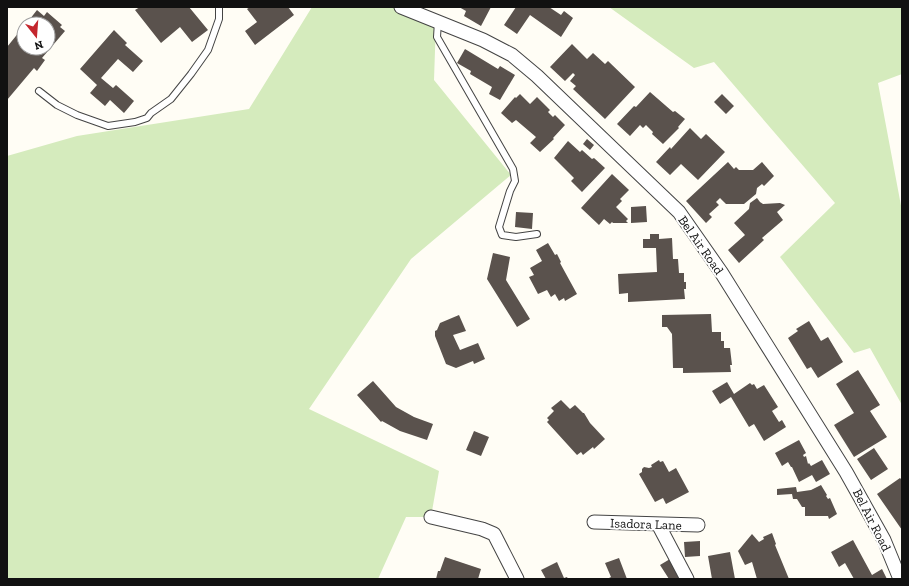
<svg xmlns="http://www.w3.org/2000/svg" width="909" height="586" viewBox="0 0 909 586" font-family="'Zilla Slab',serif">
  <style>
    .green { fill: #d5ebbd }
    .building { fill: #5a524d }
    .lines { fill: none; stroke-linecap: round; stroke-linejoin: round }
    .lane-casing { stroke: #444; stroke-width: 8 }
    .street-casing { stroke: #444; stroke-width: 15 }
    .lane { stroke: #fff; stroke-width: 6 }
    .street { stroke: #fff; stroke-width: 13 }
    .labels { text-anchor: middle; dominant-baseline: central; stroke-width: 4; stroke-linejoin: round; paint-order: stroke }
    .street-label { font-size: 13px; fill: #111; stroke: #fff }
  </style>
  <rect width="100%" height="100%" fill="#fffdf5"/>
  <path class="green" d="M312 7H401L436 21 434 80 511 175 411 259 309 409 439 471 431 517H406L378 579H7V156L77 136 249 109Z
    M609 7H902V74L878 83 902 211V405L870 348 854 353 780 257 835 203 714 62 694 68Z"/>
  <path class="building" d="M140 7H189L208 30 192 42 180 27 161 43 135 10Z
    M250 7H288L294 15 255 45 245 31 257 22 247 9Z
    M459 7H491L481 26 464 16 466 11Z
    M516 7H549L561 15 564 11 573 18 561 37 530 15 517 34 504 25Z
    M37 10 44 16 47 12 62 25 60 27 65 31 42 58 45 60 37 71 34 68 7 100V47L24 26V48H48V24H26Z
    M114 30 127 43 125 45 143 61 133 72 118 59 101 78 113 88 116 85 134 101 124 113 110 100 105 106 90 93 97 85 80 69Z
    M572 44 587 59 593 53 605 64 608 61 635 87 605 119 573 89 576 86 570 81 575 75 573 73 565 81 550 67Z
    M465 49 498 69 500 66 515 75 500 100 489 94 492 87 470 74 471 71 457 63Z
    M650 92 673 112 675 111 685 119 678 127 679 128 663 144 652 134 653 132 646 125 643 128 640 125 630 136 617 124 634 106 636 107Z
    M520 94 530 104 537 97 550 110 548 112 553 117 555 115 565 125 553 138 554 139 540 152 530 143 536 137 516 120 512 123 501 113 515 97 516 98Z
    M722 94 734 106 726 114 714 102Z
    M690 128 701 139 706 134 725 152 698 180 681 164 670 175 656 162 670 147 671 149Z
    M587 139 594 145 590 150 583 144Z
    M568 141 580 152 582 150 592 159 594 158 605 168 582 192 571 181 574 178 554 158Z
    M728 162 734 169 736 167 739 170H753L762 162 774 176 764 186 762 184 757 188 756 194 744 204H726L720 198 716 202 719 205 709 214 712 217 706 223 686 201Z
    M612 174 629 190 620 199 622 201 616 207 628 219 626 221 628 223H613L612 222 610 224 604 219 599 225 581 208Z
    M757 198 760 202 763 204 780 203 785 205 777 212 783 220 762 238 764 240 739 263 728 250 745 235 734 223 749 209 750 203Z
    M646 206 647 222 631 223V207Z
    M516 212 533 213 532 229 515 227Z
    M650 234H659V239L672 238 673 259H678L679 273H684V282H686V289H684L685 299 628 302V293L619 294 618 274 657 272 656 248H643V239H650Z
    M548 243 555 255 557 254 561 262 560 263 577 294 565 301 564 298 559 301 555 294 551 297 547 290 538 294 529 277 534 275 530 268 542 261 536 250Z
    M493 253 510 257 506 280 530 319 517 327 487 279Z
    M711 314 712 332H721V341H724V348H730L732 365H730L731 372 683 373V368H673L672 334 667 327H662V315Z
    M459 315 466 331 453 335 460 350 478 343 485 359 474 364 473 361 456 368 446 364 435 336V331L437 330 440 323Z
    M809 321 821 341 828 337 843 362 818 378 811 367 807 369 788 338 798 331 796 329Z
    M858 370 880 405 870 411 887 437 854 457 834 425 854 413 836 384Z
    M373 381 396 407 414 417 433 424 427 440 400 431 382 421 381 422 357 395Z
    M727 382 734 394 750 383 752 385 754 384 757 389 764 385 778 407 772 411 779 422 782 420 786 427 764 441 754 424 749 427 731 397 720 404 712 391Z
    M561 400 570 409 575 405 583 413H584L590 423 605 439 594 449 593 447 583 455 581 452 577 455 547 422 549 420 547 418 554 411 551 408Z
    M474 431 489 437 481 456 466 450Z
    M799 440 806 453 803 455 804 457 806 456 808 464 809 463 811 466 822 460 830 474 816 482 812 475 799 482 792 467H791L788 462 782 466 775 453Z
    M874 448 888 469 871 480 857 459Z
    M659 460 660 462 663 461 669 472 676 468 689 492 666 504 663 498 655 502 639 474 642 472V469L644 467 649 468 652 467 651 465Z
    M900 478 902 480V530L877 494Z
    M821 485 827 495 826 496 828 499 830 498 837 514 829 519 828 516H805V507H802L797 499H793L792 494 777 495V489L796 487 797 492 811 490Z
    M772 533 776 544 775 545 789 579H757L752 562 745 565 738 551 752 534 759 542 764 539 763 537Z
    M853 540 872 575 882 569 887 579H854L845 563 839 567 831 552Z
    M700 541V556L685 557 684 542Z
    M730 552 735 579H712L708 556Z
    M445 557 481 569 478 579H436L438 571H440Z
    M619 558 627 579H607L611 577 605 563Z
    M670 559 683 579H669L660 565Z
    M557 562 564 578 567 577 568 579H546L541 570Z"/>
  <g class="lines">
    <defs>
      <path id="lane" d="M438 22 437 37 513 169 515 181 510 191 499 227 502 235 516 237 537 234
        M39 91 57 105 77 115 108 126 135 122 147 118 151 113 171 99 191 74 208 50 219 19V7"/>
      <path id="street" d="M401 7 483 40 512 55 537 76 679 212 721 272 846 472 884 540 900 579
        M431 517 482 529 494 534 517 579
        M594 522 698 525
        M658 524 687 579"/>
    </defs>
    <use href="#lane" class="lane-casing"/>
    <use href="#street" class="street-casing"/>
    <use href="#lane" class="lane"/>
    <use href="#street" class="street"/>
  </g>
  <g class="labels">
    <g class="street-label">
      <text transform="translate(701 245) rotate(55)">Bel Air Road</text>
      <text transform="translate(872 520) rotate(63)">Bel Air Road</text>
      <text transform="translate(646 524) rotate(2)">Isadora Lane</text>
    </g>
  </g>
  <rect width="909" height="586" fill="none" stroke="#111111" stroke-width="16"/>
  <g transform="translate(36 36) rotate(163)"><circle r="19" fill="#ffffff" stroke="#a0a0a0"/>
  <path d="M0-3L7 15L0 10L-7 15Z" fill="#c4262e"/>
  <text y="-6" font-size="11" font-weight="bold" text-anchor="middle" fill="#111111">N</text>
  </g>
</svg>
